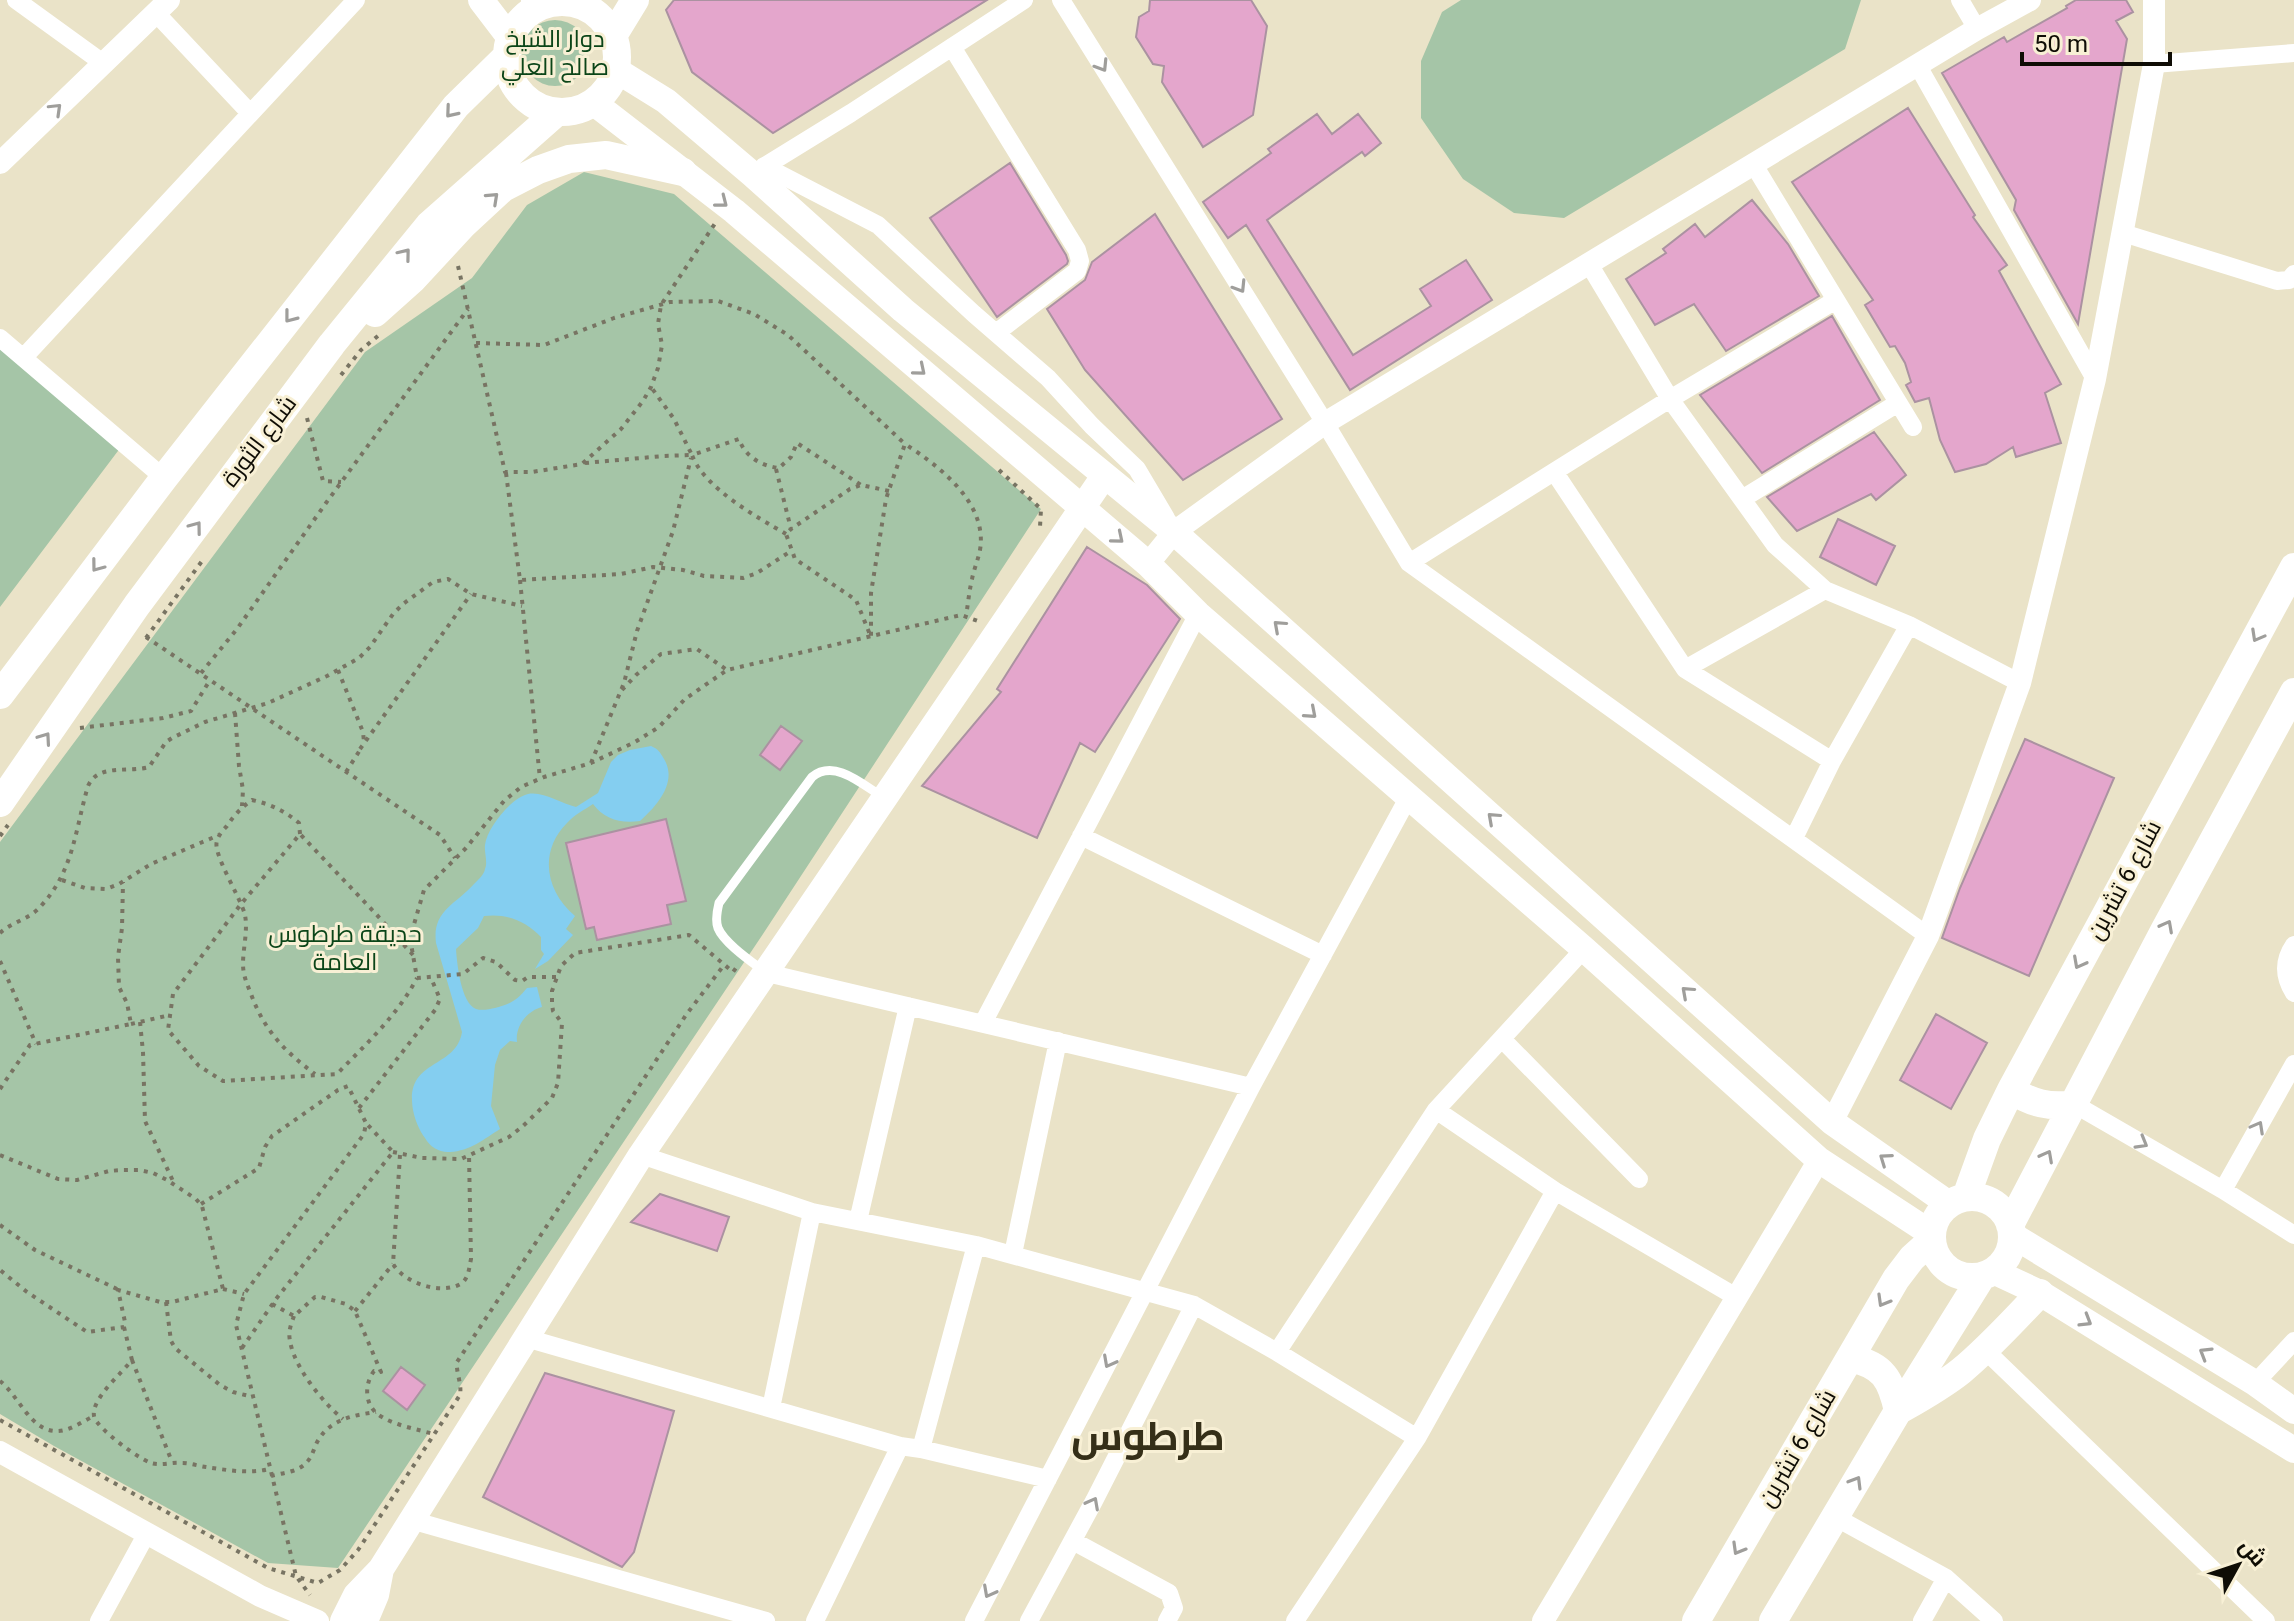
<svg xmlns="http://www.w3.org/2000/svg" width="2294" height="1621" viewBox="0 0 2294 1621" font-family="Roboto,Cairo,sans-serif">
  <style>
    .green { fill: #a5c5a7 }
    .water { fill: #84cef0 }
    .building { fill: #e4a6cc; stroke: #ab92a1; stroke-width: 2 }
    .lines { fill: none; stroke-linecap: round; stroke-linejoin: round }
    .path { stroke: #787463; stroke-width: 4; stroke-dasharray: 4 6; stroke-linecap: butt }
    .service { stroke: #fff; stroke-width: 9 }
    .minor { stroke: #fff; stroke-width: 18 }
    .tertiary { stroke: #fff; stroke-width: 22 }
    .secondary { stroke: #fff; stroke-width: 26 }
    .primary { stroke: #fff; stroke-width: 28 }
    .oneway { stroke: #9f9e9b }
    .labels { text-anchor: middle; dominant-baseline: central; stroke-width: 6; stroke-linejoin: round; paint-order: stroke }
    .park-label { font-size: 24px; fill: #0b4518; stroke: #f8f0d5 }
    .street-label { font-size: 24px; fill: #0f0d05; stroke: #f8f0d5 }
    .town-label { font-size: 40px; font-weight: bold; fill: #352f18; stroke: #f8f0d5 }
  </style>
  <rect width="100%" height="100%" fill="#eae3c8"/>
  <path class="green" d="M1461 0H1861L1845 49 1564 218 1514 213 1463 179 1421 118V61L1442 12Z
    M522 53a33 33 0 1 1 66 0a33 33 0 1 1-66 0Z
    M584 172 674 194 1041 509 763 934 338 1568 268 1563 54 1446 0 1414V842L365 352 472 278 527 205Z
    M0 338 124 443 0 607Z"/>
  <path class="water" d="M651 746C658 749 660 752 664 759 678 782 657 806 640 821 621 824 604 819 593 804 584 810 574 815 567 823 538 852 546 892 575 916L566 929 573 935 548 961 535 969 544 954 541 950V937C526 921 506 913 484 916L478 928 456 949C457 964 461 1003 476 1009 482 1011 490 1009 495 1008 511 1004 517 1000 527 988L537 987 542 1007C527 1011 515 1026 517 1042L510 1041 500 1050 495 1065 491 1106 500 1129C484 1139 470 1151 450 1152 440 1153 430 1147 425 1138 419 1130 415 1120 413 1110 404 1058 456 1070 462 1032L436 943C432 911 455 905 474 884 478 880 484 875 485 869 488 862 484 852 485 845 487 828 511 798 528 794 543 791 562 804 576 807L598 793 611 762 618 755 630 750Z"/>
  <path class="building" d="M674 0H987L773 133 692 72 666 10Z
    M1150 0H1251L1267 26 1253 115 1203 147 1162 82 1164 66 1153 64 1136 37 1139 17 1149 11Z
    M2076 0H2126L2133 12 2116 21 2127 39 2078 324 2014 210 2016 200 1942 73 2004 37 2007 42 2067 8 2066 6Z
    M1908 108 1975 215 1973 217 2007 265 1999 271 2061 384 2045 393 2061 443 2016 457 2013 447 1986 464 1955 472 1940 440 1929 398 1915 402 1906 385 1911 382 1905 363 1895 346 1890 347 1865 305 1873 300 1792 182Z
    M1317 114 1332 134 1358 114 1381 143 1365 156 1362 152 1267 220 1353 355 1431 306 1420 289 1466 260 1492 300 1350 390 1246 225 1228 238 1203 202 1271 153 1268 149Z
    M1010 163 1066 255 1068 261 1067 264 997 317 930 218Z
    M1752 200 1788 244 1819 296 1726 351 1694 304 1655 325 1626 279 1666 253 1663 249 1695 224 1705 237Z
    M1155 214 1282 419 1183 480 1085 370 1047 309 1085 280 1092 262Z
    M1832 316 1880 400 1762 473 1700 395Z
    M1874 432 1906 475 1876 500 1871 494 1797 531 1767 497Z
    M1838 519 1895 546 1876 585 1820 557Z
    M1087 547 1147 585 1180 619 1095 752 1080 743 1037 838 922 786 1001 692 997 689Z
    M781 726 802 741 780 770 760 755Z
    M2025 739 2114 778 2029 976 1942 938 1960 888Z
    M666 819 686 901 667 905 671 924 597 940 594 927 586 929 566 843Z
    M1936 1014 1987 1043 1951 1109 1900 1080Z
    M660 1194 729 1217 717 1251 631 1222Z
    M401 1367 425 1385 407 1410 383 1391Z
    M545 1373 674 1411 634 1552 622 1567 483 1497Z"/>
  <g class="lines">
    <path class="path" d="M458 266 505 472H532L582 464 621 429 643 401 651 387 658 368 662 345 658 324 661 305 716 222
      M476 343 544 345 614 318 670 302 718 301 754 314 788 335 905 444
      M341 375 361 350 379 335
      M307 418 323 481 341 482
      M585 463 663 456 692 455 674 419 651 387
      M776 469 791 529
      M999 470 1041 509 1040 527
      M506 473 520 580 621 574 653 567 683 570 704 576 743 578 757 573 791 551
      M889 491 861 485 850 489 791 529 786 534 795 559 856 600 871 637V593L886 499 890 487 905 444C939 466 988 503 980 550 978 560 974 569 972 579 969 592 968 604 966 616
      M786 534C757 517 704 488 692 455L739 439C745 457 762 466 779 468L791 457 797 443 861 485
      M520 580 540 779
      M146 637 440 835 455 858
      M146 638 202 561
      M338 670 363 732 364 742
      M201 673 237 629 326 503 468 309
      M622 690 636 675 661 654 697 649 727 670
      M235 713 239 766 243 790 242 806
      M80 728 163 718 191 711 210 680
      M360 749 471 594
      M591 763 624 683 637 631 673 531 691 458
      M346 772 360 750
      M300 834 299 823C285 811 270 804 252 800 242 807 234 815 227 826 223 830 218 836 217 841 212 853 241 898 245 915 248 931 243 948 243 964 243 975 247 984 251 994 264 1030 284 1051 315 1074
      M0 836 8 825
      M62 880 85 888 106 889 119 884 151 864 219 835
      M0 933C12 922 30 919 41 906 74 870 75 830 88 786 98 763 128 773 149 767L166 742 172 738 205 722 268 703 327 676 359 658 370 647 393 614 403 604 433 582 448 579 471 594 522 606
      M413 955 376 914 300 834 241 904 173 994 168 1030 199 1066 223 1081 337 1074C366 1044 397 1016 417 978
      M0 961 36 1044
      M556 977H528L522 981 515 980 496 962 483 958 463 974 417 978 410 938 424 890 466 848 504 801 521 787 544 777 591 763 635 742 659 727 685 699 727 670 961 615 978 621
      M140 1022 143 1052 145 1121 173 1181
      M131 1024 170 1015
      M0 1089 30 1045 131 1024 127 1003 119 987 118 957 122 928 123 882
      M359 1108 435 1010 440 999 431 978
      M393 1152 422 1158 461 1159 509 1137 523 1126 552 1098 558 1083 562 1023 553 1011 552 1004V991L561 966 575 953 689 935 733 972 736 968
      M0 1155 58 1179 77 1180 109 1171 122 1170H139L153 1173 167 1180 196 1199 202 1206 223 1289 172 1302H160L118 1290 125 1322 124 1327 87 1332 27 1292 0 1270
      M400 1155 393 1264C404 1283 442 1296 462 1283 469 1277 469 1268 471 1259L469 1155
      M201 1204 259 1168 265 1147 272 1136 338 1090 348 1086 366 1123 364 1134 244 1294 236 1325 296 1576 310 1595
      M0 1225 35 1250 117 1289
      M223 1289 244 1294
      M166 1302 171 1341 175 1348 220 1385 233 1392 253 1397
      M272 1304 294 1316 315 1297H321L346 1304 355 1311 381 1372 374 1371C363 1386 365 1408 382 1417 397 1426 417 1429 433 1434
      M355 1311 393 1264
      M294 1316C291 1324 288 1332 290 1341 294 1367 323 1403 343 1419
      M124 1327 132 1360C122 1373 91 1399 94 1416 96 1428 139 1459 151 1463 162 1466 171 1462 182 1463 190 1463 198 1466 206 1467 226 1470 249 1474 269 1469
      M242 1348 276 1299 393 1152 366 1123
      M132 1360 172 1462
      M0 1381C19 1396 31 1432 57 1431 70 1431 83 1421 94 1416
      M0 1420 268 1568 318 1583 340 1570 358 1550 460 1395C462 1383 456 1374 457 1362L686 1015 724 965
      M271 1476C282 1473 299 1472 307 1462 313 1456 314 1446 319 1439 331 1419 355 1415 376 1412"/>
    <path class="service" d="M765 972C752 962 724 943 718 928 715 920 717 911 719 903L812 777C834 759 861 783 881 796"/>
    <path class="minor" d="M16 0 103 63
      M1061 0 1325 423 1409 563 1928 936
      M1960 0 1977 29
      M155 12 250 113
      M952 47 1077 250 1080 261 1077 271 996 333
      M2154 64 2294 53
      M1918 66 2095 379
      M1754 165 1913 427
      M764 166 878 225 974 314 1048 378 1092 426 1137 469 1166 518
      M757 171 851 113 1024 0
      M2123 233 2277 281 2289 280 2294 274
      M1589 264 1670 399 1775 545 1825 590 1909 625 2020 683
      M0 338 164 478
      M24 357 356 0
      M1555 473 1685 669 1832 761
      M1742 499 1898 403
      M1409 563 1670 399 1836 300
      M1685 669 1825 590
      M1081 836 1323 955
      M1794 838 1832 761 1909 625
      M2294 945C2283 961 2284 977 2294 993
      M767 973 1251 1087
      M983 1023 1198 614
      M1502 1039 1639 1179
      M2074 1104 2223 1190 2294 1235
      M1436 1110 1555 1191 1738 1298
      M641 1155 812 1212 976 1245 1194 1305 1277 1352 1417 1438
      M2223 1190 2294 1064
      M858 1221 908 1006
      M1013 1254 1058 1041
      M526 1338 900 1446 921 1449 1048 1479
      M1985 1350 2266 1621
      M1277 1352 1436 1110 1584 949
      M2255 1383 2294 1341
      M771 1408 812 1212
      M921 1449 976 1245
      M1835 1517 1946 1578 1994 1621
      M411 1520 766 1621
      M1073 1541 1169 1593 1174 1608 1167 1621
      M99 1621 147 1533
      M815 1621 900 1446
      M974 1621 1251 1087 1408 798
      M1029 1621 1094 1501 1194 1305
      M1295 1621 1417 1438 1555 1191
      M1922 1621 1946 1578"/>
    <path class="tertiary" d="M0 163 169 0
      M1148 564 1174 532 1325 423 1977 29 2030 0
      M1832 1122 1928 936 2020 683 2095 379 2154 64V0
      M0 1452 260 1596 318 1621
      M1543 1621 1819 1160"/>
    <path class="secondary" d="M481 0 510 38
      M534 0 541 5
      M616 70 666 101 752 174 903 310 1174 532 1832 1122 1949 1204
      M594 103 734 211 1148 564 1198 614 1584 949 1819 1160 1932 1234
      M2012 1235 2255 1383 2294 1411
      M1993 1271 2040 1293 2294 1450
      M343 1621 356 1595 381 1569 641 1155 1104 476
      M365 1621 376 1595 381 1569"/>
    <path class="primary" d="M507 57a55 55 0 1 1 110 0a55 55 0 1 1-110 0Z
      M613 36 635 0
      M375 313 413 279 463 225 503 188 538 170 569 159 606 155 683 172
      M0 695 164 478 456 106 506 57
      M0 803 137 605 332 344 429 225 557 112
      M2011 1090C2031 1103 2050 1108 2074 1104
      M1966 1197 1987 1139 2011 1090 2294 567
      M1932 1237a40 40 0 1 1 80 0a40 40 0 1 1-80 0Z
      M2010 1225 2165 929 2294 692
      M1850 1358C1883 1365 1891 1379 1898 1411 1919 1399 1941 1387 1961 1371 1989 1348 2014 1320 2040 1293
      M1696 1621 1896 1279 1912 1258 1932 1240
      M1773 1621 1898 1411 1982 1276"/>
  </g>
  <defs><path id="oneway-chevron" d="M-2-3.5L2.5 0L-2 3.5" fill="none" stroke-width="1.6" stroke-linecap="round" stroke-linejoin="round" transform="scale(2)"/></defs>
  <g class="oneway">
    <use href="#oneway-chevron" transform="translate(1102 66) rotate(58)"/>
    <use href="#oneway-chevron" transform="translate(56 109) rotate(-44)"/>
    <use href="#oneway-chevron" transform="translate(451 112) rotate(130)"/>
    <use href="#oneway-chevron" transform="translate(493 198) rotate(-43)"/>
    <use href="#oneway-chevron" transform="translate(722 202) rotate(38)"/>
    <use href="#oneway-chevron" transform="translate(405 254) rotate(-51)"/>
    <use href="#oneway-chevron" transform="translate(1240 287) rotate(58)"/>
    <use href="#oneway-chevron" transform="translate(290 317) rotate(128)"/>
    <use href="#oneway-chevron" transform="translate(920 370) rotate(40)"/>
    <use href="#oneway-chevron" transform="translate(196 527) rotate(-53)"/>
    <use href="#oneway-chevron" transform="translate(1118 538) rotate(40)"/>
    <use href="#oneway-chevron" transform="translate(97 566) rotate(127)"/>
    <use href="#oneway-chevron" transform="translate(1279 626) rotate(-138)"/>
    <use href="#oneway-chevron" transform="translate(2257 636) rotate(119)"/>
    <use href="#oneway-chevron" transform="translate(1311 713) rotate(41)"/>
    <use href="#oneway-chevron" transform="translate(45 738) rotate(-55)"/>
    <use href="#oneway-chevron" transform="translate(1493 818) rotate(-138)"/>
    <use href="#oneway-chevron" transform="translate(2167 926) rotate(-62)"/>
    <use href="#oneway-chevron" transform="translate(2079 963) rotate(118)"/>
    <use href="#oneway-chevron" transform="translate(1687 992) rotate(-138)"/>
    <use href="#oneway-chevron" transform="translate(2258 1127) rotate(-61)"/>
    <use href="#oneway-chevron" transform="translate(2142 1143) rotate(30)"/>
    <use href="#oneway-chevron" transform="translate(2047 1156) rotate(-62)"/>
    <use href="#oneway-chevron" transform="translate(1885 1159) rotate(-145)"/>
    <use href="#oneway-chevron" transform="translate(1883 1301) rotate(120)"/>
    <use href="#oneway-chevron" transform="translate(2086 1321) rotate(31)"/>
    <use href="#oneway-chevron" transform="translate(2205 1353) rotate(-149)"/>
    <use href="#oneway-chevron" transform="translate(1109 1362) rotate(118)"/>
    <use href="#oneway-chevron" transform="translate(1856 1482) rotate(-59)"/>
    <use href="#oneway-chevron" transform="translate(1093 1503) rotate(-62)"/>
    <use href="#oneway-chevron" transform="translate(1738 1549) rotate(120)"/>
    <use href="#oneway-chevron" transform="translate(989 1592) rotate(118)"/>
  </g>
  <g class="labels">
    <g class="park-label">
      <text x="555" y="39">دوار الشيخ<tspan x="555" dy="28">صالح العلي</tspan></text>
      <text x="345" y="934">حديقة طرطوس<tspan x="345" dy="28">العامة</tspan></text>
    </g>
    <g class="street-label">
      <text transform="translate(259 441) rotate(-53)">شارع الثورة</text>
      <text transform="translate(2124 880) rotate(-62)">شارع 6 تشرين</text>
      <text transform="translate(1797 1448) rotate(-60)">شارع 6 تشرين</text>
    </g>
    <g class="town-label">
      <text x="1148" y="1436">طرطوس</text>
    </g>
  </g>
  <g transform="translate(2238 1565) rotate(50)" stroke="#f8f0d5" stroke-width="6" paint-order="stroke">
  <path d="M0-6L14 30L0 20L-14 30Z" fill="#0f0d05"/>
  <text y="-12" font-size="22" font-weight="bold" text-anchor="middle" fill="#0f0d05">ش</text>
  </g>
  <path d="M2022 52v12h148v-12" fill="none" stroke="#0f0d05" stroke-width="4"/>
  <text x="2034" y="52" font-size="24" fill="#0f0d05" stroke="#f8f0d5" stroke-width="6" paint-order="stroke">50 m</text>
</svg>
